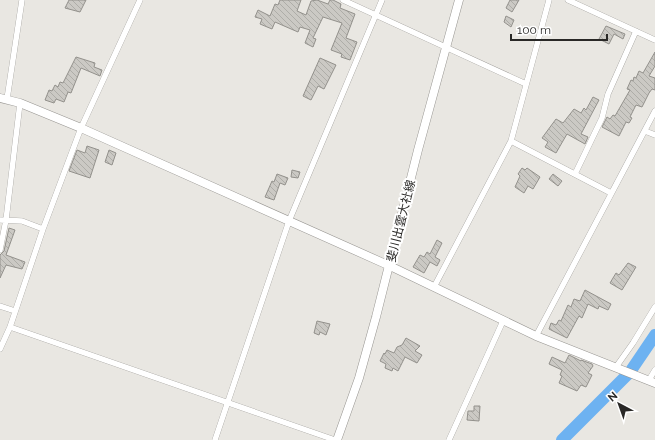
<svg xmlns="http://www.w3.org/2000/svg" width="655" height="440" viewBox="0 0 655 440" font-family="Raleway,'Noto Sans JP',sans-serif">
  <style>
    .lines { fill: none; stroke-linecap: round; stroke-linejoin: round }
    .river { stroke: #6db2f1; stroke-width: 12 }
    .building { fill: url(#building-back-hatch); stroke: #93918c }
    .street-casing { stroke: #979591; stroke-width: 6 }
    .secondary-casing { stroke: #979591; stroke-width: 9 }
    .street { stroke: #fff; stroke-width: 5.5 }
    .secondary { stroke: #fff; stroke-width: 8 }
    .labels { text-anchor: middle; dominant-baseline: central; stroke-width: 4; stroke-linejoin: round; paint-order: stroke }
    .street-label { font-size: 12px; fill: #292826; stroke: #fff }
  </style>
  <defs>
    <pattern id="building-back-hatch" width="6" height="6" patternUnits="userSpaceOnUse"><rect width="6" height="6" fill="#cbc9c4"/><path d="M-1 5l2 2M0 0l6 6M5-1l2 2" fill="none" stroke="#aeada8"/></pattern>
  </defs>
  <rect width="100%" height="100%" fill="#e9e7e2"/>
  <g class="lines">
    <path class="river" d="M562 440 630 372 655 335"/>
  </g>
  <path class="building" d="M69 0H86L80 12 65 8Z
    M280 0H301L297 11 306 15 311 1 317 0 328 4 330 0H333L341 4 340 8 355 14 346 38 357 42 350 60 341 57 342 54 331 50 342 23 323 17 313 38 316 39 313 47 305 43 310 30 300 27 298 32 275 22 272 29 260 24 262 19 255 17 258 10 270 16 275 4 278 5Z
    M510 0H519L512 12 506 8Z
    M506 16 514 20 511 27 504 22Z
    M606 26 625 34 623 39 614 34 609 44 599 39Z
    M655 52V66L649 76 655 78V90L652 89 649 93 642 107 636 105 630 117 632 118 629 123 626 122 619 136 602 127 607 117 610 119 613 115 615 116 630 90 627 89 631 80 633 81 634 77 636 78 639 71 643 73Z
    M76 57 95 63 94 67 102 70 100 76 81 68 71 93 68 92 64 102 56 99 54 103 45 100 49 90 52 91 55 85 58 87 60 82 63 83Z
    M320 58 336 65 324 89 318 86 311 100 303 96Z
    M593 97 599 100 581 134 588 137 585 144 567 134 556 153 545 147 548 142 542 138 556 119 563 123 574 109 581 113 584 108 586 110Z
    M87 146 99 150 90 178 69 171 77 150 85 153Z
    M109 150 116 153 112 165 105 162Z
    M522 168 525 170 527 168 540 177 533 189 528 186 524 193 515 187 520 176 518 174Z
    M292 170 300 172 298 178 291 177Z
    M277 174 288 178 285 185 280 183 274 200 265 197 272 181 274 182Z
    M553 174 562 181 558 186 549 179Z
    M9 228 15 230 6 255 25 262 22 269 6 265 0 278V255L4 251Z
    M437 240 442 243 435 257 440 260 437 266 430 262 424 273 413 267 420 255 424 257 427 252 430 254Z
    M628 263 636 267 622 290 610 283 616 273 619 275Z
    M585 290 611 304 608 310 599 306 598 309 588 304 582 318 579 316 567 338 549 329 551 323 556 325 559 320 561 321 568 305 571 307 574 299 580 301Z
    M317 321 330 324 326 335 320 332 319 335 314 333Z
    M406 338 420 346 415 351 422 355 417 363 405 357 398 371 393 368 392 371 385 368 386 364 380 361 384 353 385 354 387 350 394 353 397 347 402 345Z
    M569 355 581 361V360L592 364 593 366 588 373 592 375 586 387 581 385 577 391 559 383 562 376 560 375 562 370 549 364 552 357 565 363Z
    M474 406H480L479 421 467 420 468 411H474Z"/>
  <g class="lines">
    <defs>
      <path id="street" d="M343 0 526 84
        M568 0 655 40
        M7 99 22 0
        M645 131 655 135
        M511 141 611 193
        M575 174 602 118 608 94 636 31
        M0 220 22 221 43 229
        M0 250 6 220 20 103
        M434 287 511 141 549 0
        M0 306 15 311
        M10 327 335 440
        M536 336 655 111
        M0 349 10 327 43 229 81 128 140 0
        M616 367 633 343 655 307
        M649 380 655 370
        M215 440 289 221 382 0
        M449 440 503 321"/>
      <path id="secondary" d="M0 98 20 103 81 128 390 266 536 336 655 383
        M337 440 359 378 376 317 418 150 459 0"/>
    </defs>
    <use href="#street" class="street-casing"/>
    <use href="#secondary" class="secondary-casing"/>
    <use href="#street" class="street"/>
    <use href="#secondary" class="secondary"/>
  </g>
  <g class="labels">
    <g class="street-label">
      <text transform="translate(401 221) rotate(-76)">斐川出雲大社線</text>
    </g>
  </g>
  <g transform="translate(619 404) rotate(319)" stroke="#ffffff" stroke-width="3" paint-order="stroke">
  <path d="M0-3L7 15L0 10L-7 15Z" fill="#292826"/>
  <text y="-6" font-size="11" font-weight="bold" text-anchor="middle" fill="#292826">N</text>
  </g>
  <path d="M511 34v6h96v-6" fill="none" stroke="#292826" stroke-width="2"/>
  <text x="517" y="34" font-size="12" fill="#292826" stroke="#ffffff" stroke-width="3" paint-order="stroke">100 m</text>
</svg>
